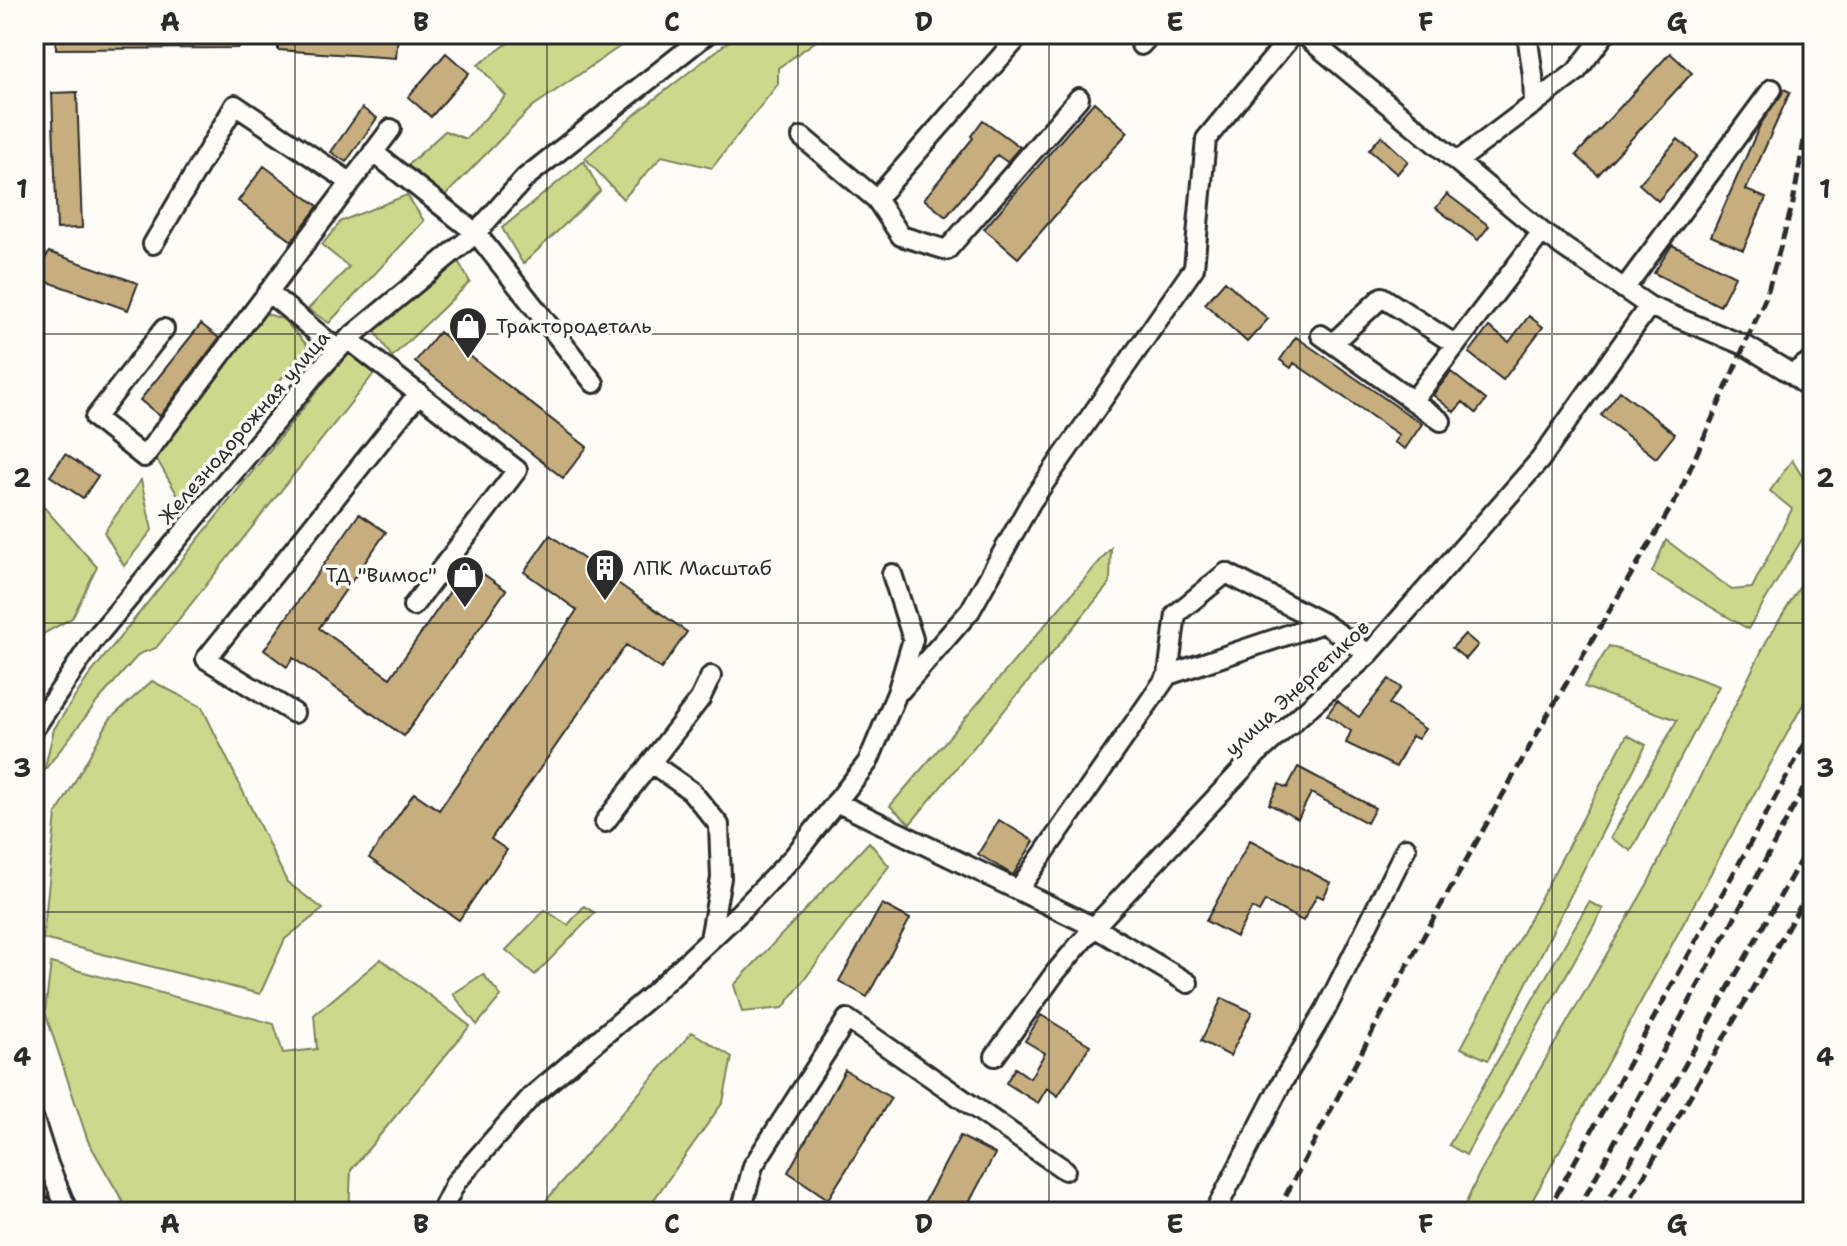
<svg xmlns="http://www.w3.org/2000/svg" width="1847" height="1246" viewBox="0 0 1847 1246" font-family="'Shantell Sans',sans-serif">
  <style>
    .green { fill: #ccd98d; stroke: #7c825c; stroke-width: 2 }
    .building { fill: #c6ae7e; stroke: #2b2b2b; stroke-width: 2 }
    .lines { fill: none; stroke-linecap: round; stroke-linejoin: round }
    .minor-casing { stroke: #2b2b2b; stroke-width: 24 }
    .minor { stroke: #fdfcf7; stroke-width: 18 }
    .rail { stroke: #2b2b2b; stroke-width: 5; stroke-dasharray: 12 6; stroke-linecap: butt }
    .grid { fill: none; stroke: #2b2b2b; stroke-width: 2; stroke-opacity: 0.55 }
    .labels { text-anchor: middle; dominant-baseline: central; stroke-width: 7; stroke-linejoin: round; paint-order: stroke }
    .poi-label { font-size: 20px; fill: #2b2b2b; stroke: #fdfcf7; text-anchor: start }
    .street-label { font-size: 20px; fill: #2b2b2b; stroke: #fdfcf7 }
    .neatline { fill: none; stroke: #2b2b2b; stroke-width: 3 }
    .grid-label { font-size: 26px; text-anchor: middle; font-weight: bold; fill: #2b2b2b }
  </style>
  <rect width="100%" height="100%" fill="#fdfcf7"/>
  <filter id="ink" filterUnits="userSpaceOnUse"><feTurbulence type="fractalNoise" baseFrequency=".0125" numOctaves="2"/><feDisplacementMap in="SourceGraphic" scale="16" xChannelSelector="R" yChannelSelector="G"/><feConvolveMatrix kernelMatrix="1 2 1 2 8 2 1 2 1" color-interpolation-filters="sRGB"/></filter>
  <g filter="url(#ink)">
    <path class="green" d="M511 34H638L532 107 436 205 408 165 445 131 466 139 506 96 478 65 515 38Z
      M738 34H826L778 68V84L712 168 662 156 623 199 585 158 638 112Z
      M584 161 600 191 523 264 502 228Z
      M407 195 424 221 329 323 308 309 349 267 322 245 341 221Z
      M454 254 470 282 392 357 374 330Z
      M264 313 283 319 308 346 181 501 155 456Z
      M357 350 384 361 156 648 139 654 97 702 44 771 54 729 88 677 345 356Z
      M1792 460 1813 494V521L1748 629 1652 572 1666 540 1732 590 1752 588 1792 509 1770 491Z
      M141 480 152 530 124 566 104 532Z
      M34 496 97 567 72 618 34 639Z
      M1111 548 1110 583 910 824 890 806Z
      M1813 565V686L1526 1212H1462L1479 1174 1648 883 1766 642Z
      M1609 646 1719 686 1631 851 1611 838 1677 720 1584 687Z
      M152 681 202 707 287 882 323 909 285 939 260 994 43 939 56 815 110 719Z
      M1627 735 1646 745 1488 1060 1461 1048Z
      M869 842 889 866 783 1008 742 1012 734 985Z
      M1589 902 1603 909 1466 1155 1449 1145Z
      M584 906 595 913 535 975 506 950 545 910 568 925Z
      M381 959 470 1026 351 1170 349 1212H129L88 1141 45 1012 51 963 274 1024 283 1053 317 1049 314 1015Z
      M483 974 501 996 477 1025 453 994Z
      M692 1032 732 1057 723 1102 645 1212H536Z"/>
    <path class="building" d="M56 34H239V48L56 49Z
      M278 34H398L396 58 278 50Z
      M446 53 469 73 431 117 408 97Z
      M1670 53 1692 73 1598 175 1576 155Z
      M1784 89 1790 92 1746 190 1766 198 1743 250 1711 236 1760 125Z
      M77 92 82 228 57 229 52 93Z
      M1094 102 1128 132 1018 258 984 229Z
      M362 108 377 118 346 162 331 152Z
      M983 120 1020 147 1007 162 997 155 946 217 924 199 973 138 971 136Z
      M1381 136 1408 161 1397 174 1369 150Z
      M1678 139 1697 156 1658 201 1639 184Z
      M264 166 318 206 292 241 238 201Z
      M1447 194 1489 226 1478 240 1436 208Z
      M1672 245 1735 276 1720 306 1654 273Z
      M49 252 138 283 128 310 34 277Z
      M1225 281 1268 319 1247 342 1205 304Z
      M1529 316 1543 327 1503 380 1469 353 1489 327 1509 342Z
      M201 324 219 338 160 416 140 400Z
      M439 332 587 447 563 478 415 362Z
      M1296 337 1422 424 1405 449 1394 442 1399 435 1294 363 1291 368 1280 360Z
      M1451 372 1486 400 1476 413 1463 402 1454 412 1433 395Z
      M1620 391 1675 434 1656 458 1601 415Z
      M65 454 98 476 83 498 50 476Z
      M359 514 386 532 319 628 390 678 469 564 506 590 404 736 293 658 287 667 264 650Z
      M550 535 687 632 661 669 626 645 491 839 507 850 459 920 369 858 414 793 439 810 577 610 524 572Z
      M1465 634 1478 645 1466 659 1452 648Z
      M1389 679 1401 688 1389 704 1425 729 1418 739 1412 736 1396 767 1346 743 1351 731 1327 715 1337 701 1359 717Z
      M1298 767 1375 808 1367 823 1311 793 1298 819 1269 804 1279 784 1287 788Z
      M999 820 1034 841 1013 875 978 854Z
      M1250 840 1331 883 1323 898 1317 895 1303 921 1265 901 1259 912 1252 908 1236 937 1206 921Z
      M882 904 910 919 867 997 839 981Z
      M1222 998 1252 1012 1230 1056 1201 1041Z
      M1041 1015 1090 1045 1058 1096 1047 1088 1038 1103 1006 1083 1015 1068 1030 1078 1045 1053 1025 1041Z
      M845 1070 891 1098 828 1199 788 1172Z
      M960 1136 995 1154 964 1212H919Z"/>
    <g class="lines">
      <defs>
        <path id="minor" d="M1021 34 876 199 901 236 947 250 1079 98
          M1303 34 1542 232 1649 306 1746 346 1792 374 1813 391
          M1527 34 1533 76 1534 104
          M1141 45 1151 34
          M802 137 876 199
          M373 152 476 233 594 383
          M1458 161 1576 72 1605 34
          M153 244 235 105 350 182
          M1624 289 1772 89
          M268 292 338 350
          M164 329 95 418 144 457 391 129
          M1321 335 1441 421
          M348 339 517 470 413 606
          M1333 343 1382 297 1456 345
          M1792 374 1813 359
          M1413 401 1542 232
          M1168 675 1176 614 1226 573 1323 623
          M901 690 970 611 1031 502 1194 268 1206 139 1293 34
          M294 713 206 659 419 393
          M34 729 93 641 310 380 348 339 476 233 525 178 707 34
          M651 763 691 791 719 825 721 878 710 939
          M836 802 1094 927 1188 983
          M605 822 700 699 711 676
          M1018 890 1168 675 1323 623 1369 654
          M995 1056 1055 973 1094 927 1257 754 1369 654 1540 460 1649 306
          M34 1120 48 1164 68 1212
          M34 1201 50 1212
          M441 1212 456 1182 531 1097 649 997 739 913 794 856 868 762 897 693 913 639 892 574
          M741 1212 753 1166 847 1019 1065 1170
          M1215 1212 1280 1086 1326 1009 1406 848"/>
      </defs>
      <use href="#minor" class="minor-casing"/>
      <use href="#minor" class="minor"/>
      <path class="rail" d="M1277 1212 1406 968 1544 721 1679 494 1766 297 1793 203 1813 89
        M1547 1212 1813 729
        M1577 1212 1813 771
        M1602 1212 1813 838
        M1623 1212 1813 884"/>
    </g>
  </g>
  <path class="grid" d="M295 34V1212M547 34V1212M798 34V1212M1049 34V1212M1300 34V1212M1552 34V1212M34 334H1813M34 623H1813M34 912H1813"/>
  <defs>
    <symbol id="shop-pin" viewBox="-11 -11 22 30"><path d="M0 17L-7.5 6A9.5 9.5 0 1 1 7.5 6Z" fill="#2b2b2b" stroke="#fdfcf7"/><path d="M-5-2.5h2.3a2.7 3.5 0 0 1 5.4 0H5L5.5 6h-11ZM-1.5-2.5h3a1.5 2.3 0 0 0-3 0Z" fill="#fff"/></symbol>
    <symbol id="building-pin" viewBox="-11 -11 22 30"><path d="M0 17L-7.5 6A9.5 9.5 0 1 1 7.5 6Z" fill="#2b2b2b" stroke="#fdfcf7"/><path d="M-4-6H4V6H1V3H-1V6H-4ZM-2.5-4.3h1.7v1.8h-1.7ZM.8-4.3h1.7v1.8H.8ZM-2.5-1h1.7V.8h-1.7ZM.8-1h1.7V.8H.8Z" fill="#fff"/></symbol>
  </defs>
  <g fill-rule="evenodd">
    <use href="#shop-pin" x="446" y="304" width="44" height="60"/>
    <use href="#building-pin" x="583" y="546" width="44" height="60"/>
    <use href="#shop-pin" x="443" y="553" width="44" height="60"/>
  </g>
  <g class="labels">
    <g class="poi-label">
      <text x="496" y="326">Трактородеталь</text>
      <text x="633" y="568">ЛПК Масштаб</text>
      <text x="437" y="575" text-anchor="end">ТД "Вимос"</text>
    </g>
    <g class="street-label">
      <text transform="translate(244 427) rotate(-49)">Железнодорожная улица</text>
      <text transform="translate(1297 688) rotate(-43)">улица Энергетиков</text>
    </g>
  </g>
  <rect width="1847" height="1246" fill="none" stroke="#fdfcf7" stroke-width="88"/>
  <rect x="44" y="44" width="1759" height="1158" class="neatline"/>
  <g class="grid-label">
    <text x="170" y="31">A</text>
    <text x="421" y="31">B</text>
    <text x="672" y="31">C</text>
    <text x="924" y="31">D</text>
    <text x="1175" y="31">E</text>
    <text x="1426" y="31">F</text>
    <text x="1677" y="31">G</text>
    <text x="22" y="198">1</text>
    <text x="1825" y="198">1</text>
    <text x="22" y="487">2</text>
    <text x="1825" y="487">2</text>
    <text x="22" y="777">3</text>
    <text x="1825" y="777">3</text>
    <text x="22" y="1066">4</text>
    <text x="1825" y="1066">4</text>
    <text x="170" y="1233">A</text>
    <text x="421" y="1233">B</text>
    <text x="672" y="1233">C</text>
    <text x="924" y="1233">D</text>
    <text x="1175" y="1233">E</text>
    <text x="1426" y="1233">F</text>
    <text x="1677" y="1233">G</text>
  </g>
</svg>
